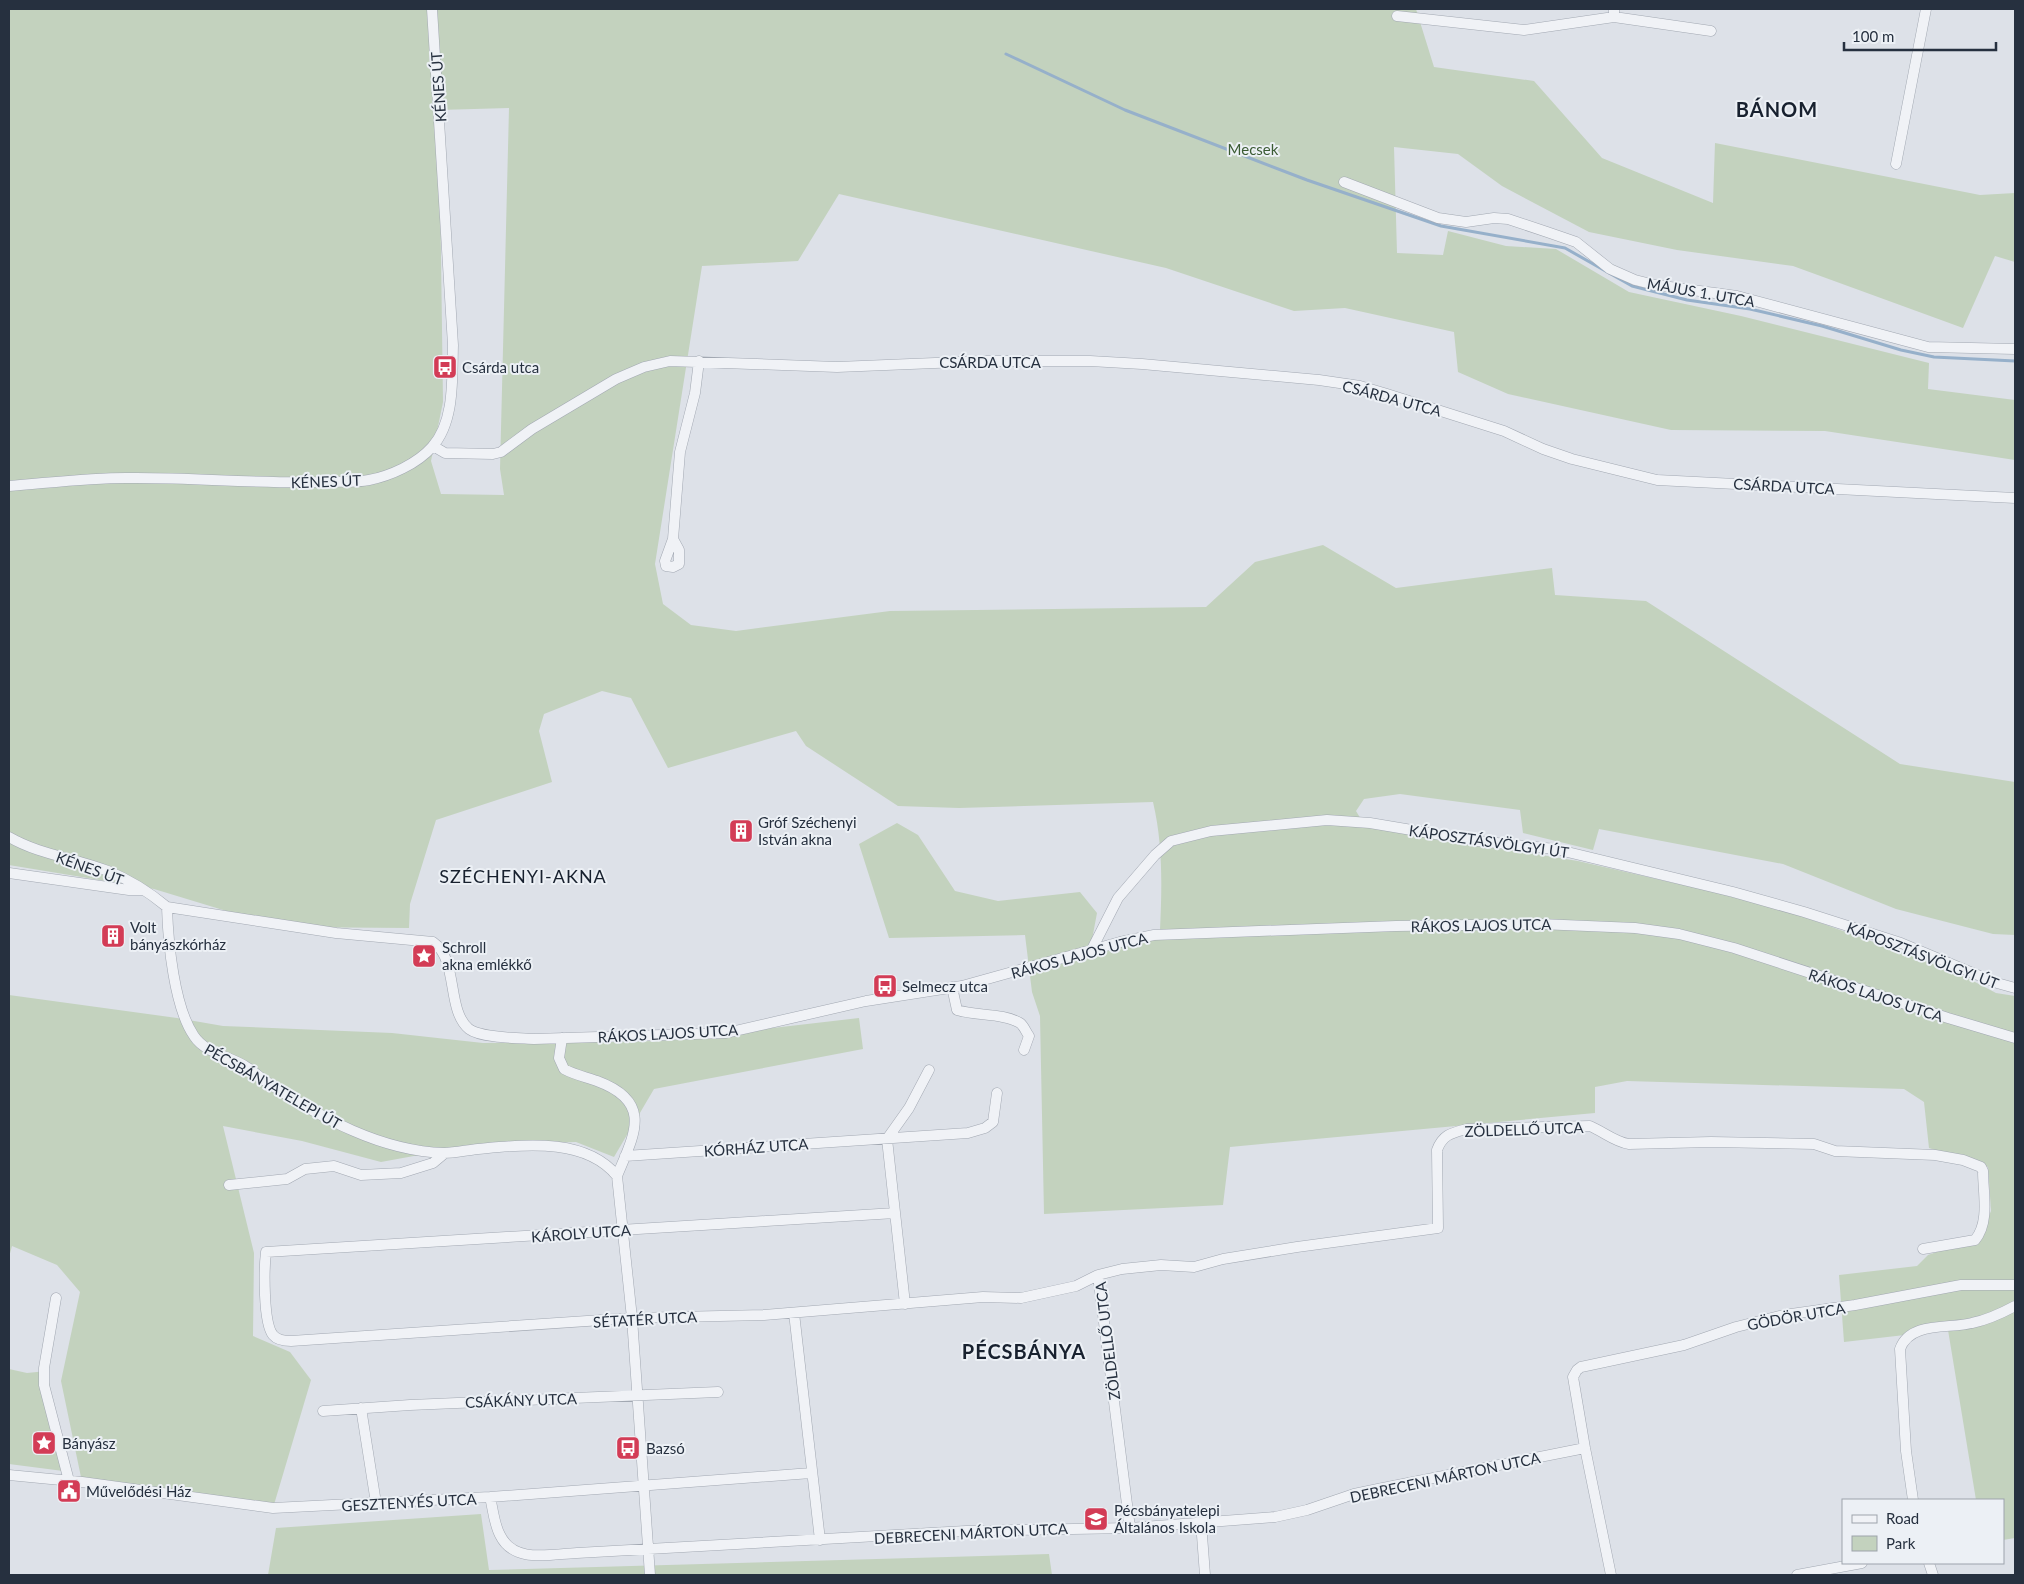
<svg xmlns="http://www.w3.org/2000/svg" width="2024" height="1584" viewBox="0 0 2024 1584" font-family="Lato,sans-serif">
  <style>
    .green { fill: #c3d2be; fill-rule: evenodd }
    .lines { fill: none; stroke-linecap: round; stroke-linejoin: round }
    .stream { stroke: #96b0ca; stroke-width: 3 }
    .minor-casing { stroke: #a2a8b2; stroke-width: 11 }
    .minor { stroke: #f0f2f6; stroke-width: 10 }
    .labels { text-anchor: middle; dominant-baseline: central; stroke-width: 4; stroke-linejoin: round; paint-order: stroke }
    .street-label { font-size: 15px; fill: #26303f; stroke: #ecf0f5 }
    .park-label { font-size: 15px; fill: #3b5b33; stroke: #ecf0f5 }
    .poi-label { font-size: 15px; fill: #26303f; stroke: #ecf0f5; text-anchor: start }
    .quarter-label { font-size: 18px; letter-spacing: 1px; fill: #18212f; stroke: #ecf0f5 }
    .district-label { font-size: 20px; font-weight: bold; letter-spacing: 1px; fill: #18212f; stroke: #ecf0f5 }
  </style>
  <rect width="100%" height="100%" fill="#dde1e8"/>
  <path class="green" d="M9 9H1416L1434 67 1534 81 1602 158 1713 203 1715 143 1980 195 2015 193V262L1995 256 1963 328 1793 266 1677 250 1589 232 1502 186 1458 154 1394 147 1397 253 1443 255 1448 231 1506 246 1556 249 1629 292 1741 316 1929 363 1928 389 2015 400V460L1825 431 1671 430 1508 394 1458 372 1454 332 1345 308 1294 311 1166 268 839 194 798 261 702 266 655 564 663 604 691 625 736 631 890 611 1206 607 1255 562 1323 545 1396 588 1552 568 1555 595 1646 601 1900 764 2015 782V935L1993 934 1896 909 1783 864 1599 829 1593 850 1523 833 1520 810 1400 794 1364 799 1356 811 1365 826 1578 861 1709 891 1793 913 1954 971 1996 993 2015 996V1538L2003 1540V1500H1976L1948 1330 1844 1342 1839 1275 1917 1266 1928 1255 1979 1237 1991 1211 1988 1167 1929 1148 1924 1102 1904 1089 1627 1081 1595 1087V1113L1230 1147 1223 1205 1044 1214 1040 1016 1032 992 1025 935 889 938 859 844 897 823 918 835 955 891 998 901 1080 892 1097 913 1091 945 1160 930C1162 887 1163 844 1153 802L959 808 898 806 806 746 796 731 668 768 631 698 602 691 544 714 539 731 552 782 436 820 410 904 409 928 279 927 154 889 9 865ZM509 108 500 469 504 495 441 494 431 461 443 402 439 110Z
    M9 995 177 1018 223 1026 392 1033 483 1043 659 1041 859 1018 863 1049 654 1089 614 1157 576 1142 474 1145 381 1162 302 1141 223 1126 254 1253 253 1336 290 1352 311 1380 273 1508 82 1482 61 1381 80 1292 57 1265 12 1246 9 1257Z
    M9 1369 27 1373 47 1371 52 1399 71 1472 9 1464Z
    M481 1514 489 1570 1049 1554 1052 1575H268L276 1528Z"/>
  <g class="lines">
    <path class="stream" d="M1006 54 1125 110 1307 180 1441 226 1565 248 1632 286 1687 300 1750 309 1822 326 1901 350 1934 357 2015 361"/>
    <defs>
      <path id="minor" d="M1397 16 1524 30 1614 17V9
        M1614 17 1711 31
        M1896 164 1926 9
        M1344 182 1438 218 1466 222 1494 218 1508 219 1547 232 1576 242 1610 269 1635 280 1655 285 1737 296 1928 347 2015 349
        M433 446 445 453 493 454 501 452 532 429 616 379 644 367 670 361 837 367 984 361H1090L1142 364 1319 380 1360 386 1387 394 1504 431 1543 449 1572 459 1657 480 2015 498
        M9 486C48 483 87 478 126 478 192 477 257 484 323 482 338 481 354 483 369 480 390 476 417 464 432 447 455 422 452 378 453 345L432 9
        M673 539 679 550V564L673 567 666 566 665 561 673 539 680 452 695 393 699 361
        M9 837C40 855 75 858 108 871 130 880 149 892 167 907L336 933 433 942C459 960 446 1010 469 1029 481 1038 518 1038 534 1039L726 1033 866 1001 962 986 1120 942 1154 935 1396 926 1540 924 1635 928 1679 934 1734 948 1948 1018 2015 1038
        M9 873 129 890H144
        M167 907C168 942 174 1007 194 1036 205 1053 229 1056 245 1066 254 1071 261 1079 270 1084 321 1118 381 1151 444 1153 455 1153 467 1150 478 1149 524 1145 585 1137 617 1176L632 1318 650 1575
        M1091 951 1118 898 1155 855 1171 841 1211 831 1327 820 1370 823 1477 841 1555 849 1733 892 1804 912 1901 943 1997 983 2015 988
        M952 987 957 1010C976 1016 1003 1013 1020 1023 1024 1026 1026 1032 1029 1036L1024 1050
        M562 1038 559 1058 564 1069C575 1075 586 1077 597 1081 654 1102 634 1135 617 1176
        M625 1156 968 1133 985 1128 993 1122 997 1093
        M229 1185 287 1179 305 1169 334 1166 361 1175 401 1173 433 1163 445 1153
        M895 1213 266 1252C264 1268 263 1323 273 1335 277 1340 285 1341 291 1341L632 1318 764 1315 983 1297 1021 1298 1076 1286 1098 1275
        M56 1298 44 1368V1385L69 1481
        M905 1304 887 1139 909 1108 929 1070
        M794 1313 820 1540
        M361 1408 376 1503
        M323 1411 410 1405 718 1392
        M9 1475 82 1482 273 1508 490 1497 811 1473
        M490 1497C493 1509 494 1524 500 1535 514 1564 550 1554 577 1553L966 1531 1130 1528 1275 1517 1307 1510 1354 1494 1378 1489 1585 1448
        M1913 1500 1906 1451 1900 1349C1910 1321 1949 1329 1972 1323 1987 1320 2002 1313 2015 1306
        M1201 1522 1205 1575
        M1130 1528 1098 1275 1122 1269 1161 1265 1194 1267 1223 1259 1297 1247 1438 1228 1437 1150C1443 1134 1452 1133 1467 1129L1590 1126C1604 1132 1615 1142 1629 1144L1711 1142 1814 1144 1835 1151 1935 1155 1963 1160 1981 1167 1983 1171C1983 1193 1990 1222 1975 1240L1923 1249
        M1929 1563 1933 1575
        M1611 1575 1585 1448 1573 1377 1577 1370 1581 1367 1684 1345 1736 1327 1784 1315 1855 1305 1961 1285H2015
        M1797 1575 1862 1563"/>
    </defs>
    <use href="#minor" class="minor-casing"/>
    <use href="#minor" class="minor"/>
  </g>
  <defs>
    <symbol id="bus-square" viewBox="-11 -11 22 22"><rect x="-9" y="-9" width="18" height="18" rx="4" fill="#d33c56" stroke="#ecf0f5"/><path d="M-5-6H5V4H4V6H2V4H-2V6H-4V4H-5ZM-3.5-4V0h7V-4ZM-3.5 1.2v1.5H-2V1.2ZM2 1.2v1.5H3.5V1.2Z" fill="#fff"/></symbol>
    <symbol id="building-square" viewBox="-11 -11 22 22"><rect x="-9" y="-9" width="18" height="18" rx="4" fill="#d33c56" stroke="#ecf0f5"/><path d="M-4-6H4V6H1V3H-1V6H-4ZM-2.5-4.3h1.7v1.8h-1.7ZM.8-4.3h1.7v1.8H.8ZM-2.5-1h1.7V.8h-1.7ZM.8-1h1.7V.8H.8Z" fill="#fff"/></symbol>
    <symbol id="sight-square" viewBox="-11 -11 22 22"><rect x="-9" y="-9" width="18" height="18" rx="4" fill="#d33c56" stroke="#ecf0f5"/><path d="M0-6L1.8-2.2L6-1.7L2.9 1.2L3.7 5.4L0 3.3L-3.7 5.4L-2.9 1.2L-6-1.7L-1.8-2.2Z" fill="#fff"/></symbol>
    <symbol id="civic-square" viewBox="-11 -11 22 22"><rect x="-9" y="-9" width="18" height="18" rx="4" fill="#d33c56" stroke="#ecf0f5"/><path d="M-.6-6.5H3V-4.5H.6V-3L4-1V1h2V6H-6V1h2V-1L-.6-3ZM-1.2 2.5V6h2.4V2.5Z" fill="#fff"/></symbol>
    <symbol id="school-square" viewBox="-11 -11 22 22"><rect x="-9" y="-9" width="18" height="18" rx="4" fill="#d33c56" stroke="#ecf0f5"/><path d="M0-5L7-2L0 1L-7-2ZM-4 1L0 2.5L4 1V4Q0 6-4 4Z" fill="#fff"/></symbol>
  </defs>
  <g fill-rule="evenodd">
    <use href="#bus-square" x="431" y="353" width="28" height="28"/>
    <use href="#building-square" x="727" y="817" width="28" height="28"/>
    <use href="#building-square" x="99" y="922" width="28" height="28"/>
    <use href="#sight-square" x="410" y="942" width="28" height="28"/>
    <use href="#bus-square" x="871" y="972" width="28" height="28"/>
    <use href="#sight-square" x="30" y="1429" width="28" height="28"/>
    <use href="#bus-square" x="614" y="1434" width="28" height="28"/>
    <use href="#civic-square" x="55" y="1477" width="28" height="28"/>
    <use href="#school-square" x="1082" y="1505" width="28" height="28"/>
  </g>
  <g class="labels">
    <g class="street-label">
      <text transform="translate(438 87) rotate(-94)">KÉNES ÚT</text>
      <text transform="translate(1701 292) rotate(10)">MÁJUS 1. UTCA</text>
      <text x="990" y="362">CSÁRDA UTCA</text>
      <text transform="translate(1392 398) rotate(15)">CSÁRDA UTCA</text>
      <text transform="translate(326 481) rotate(-2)">KÉNES ÚT</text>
      <text transform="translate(1784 486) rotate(3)">CSÁRDA UTCA</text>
      <text transform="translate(1489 841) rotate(8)">KÁPOSZTÁSVÖLGYI ÚT</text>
      <text transform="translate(90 868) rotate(20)">KÉNES ÚT</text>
      <text transform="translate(1481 925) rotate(-1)">RÁKOS LAJOS UTCA</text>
      <text transform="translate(1079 955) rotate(-15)">RÁKOS LAJOS UTCA</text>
      <text transform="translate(1923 955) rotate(21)">KÁPOSZTÁSVÖLGYI ÚT</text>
      <text transform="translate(1876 995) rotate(18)">RÁKOS LAJOS UTCA</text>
      <text transform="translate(668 1033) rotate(-3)">RÁKOS LAJOS UTCA</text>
      <text transform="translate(273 1086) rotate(30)">PÉCSBÁNYATELEPI ÚT</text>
      <text transform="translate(1524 1129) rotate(-2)">ZÖLDELLŐ UTCA</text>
      <text transform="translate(756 1147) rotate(-4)">KÓRHÁZ UTCA</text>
      <text transform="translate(581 1233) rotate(-4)">KÁROLY UTCA</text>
      <text transform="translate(1796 1316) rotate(-10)">GÖDÖR UTCA</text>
      <text transform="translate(645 1319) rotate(-3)">SÉTATÉR UTCA</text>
      <text transform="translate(1107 1341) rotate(-97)">ZÖLDELLŐ UTCA</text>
      <text transform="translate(521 1400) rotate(-2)">CSÁKÁNY UTCA</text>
      <text transform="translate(1445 1477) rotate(-12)">DEBRECENI MÁRTON UTCA</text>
      <text transform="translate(409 1502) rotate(-3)">GESZTENYÉS UTCA</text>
      <text transform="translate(971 1533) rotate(-3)">DEBRECENI MÁRTON UTCA</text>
    </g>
    <g class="park-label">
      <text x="1253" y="149">Mecsek</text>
    </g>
    <g class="poi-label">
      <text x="462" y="367">Csárda utca</text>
      <text x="758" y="822">Gróf Széchenyi<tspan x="758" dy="17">István akna</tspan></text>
      <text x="130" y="927">Volt<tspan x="130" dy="17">bányászkórház</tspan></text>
      <text x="442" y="947">Schroll<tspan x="442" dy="17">akna emlékkő</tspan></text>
      <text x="902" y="986">Selmecz utca</text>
      <text x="62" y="1443">Bányász</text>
      <text x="646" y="1448">Bazsó</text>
      <text x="86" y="1491">Művelődési Ház</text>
      <text x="1114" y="1510">Pécsbányatelepi<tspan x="1114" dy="17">Általános Iskola</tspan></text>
    </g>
    <g class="quarter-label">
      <text x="523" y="876">SZÉCHENYI-AKNA</text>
    </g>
    <g class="district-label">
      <text x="1777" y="109">BÁNOM</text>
      <text x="1024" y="1351">PÉCSBÁNYA</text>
    </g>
  </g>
  <rect width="2024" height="1584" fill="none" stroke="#26303f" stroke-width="20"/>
  <rect x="1842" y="1499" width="162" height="65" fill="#ecf0f5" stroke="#9da3ac"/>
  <rect x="1852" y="1515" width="25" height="8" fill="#f0f2f6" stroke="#9da3ac"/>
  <text x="1886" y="1524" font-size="15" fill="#26303f">Road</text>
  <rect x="1852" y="1536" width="25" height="15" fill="#c3d2be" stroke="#9da3ac"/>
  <text x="1886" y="1549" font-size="15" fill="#26303f">Park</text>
  <path d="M1844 42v8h152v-8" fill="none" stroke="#26303f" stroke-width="2.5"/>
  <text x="1852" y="42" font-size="15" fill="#26303f" stroke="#ecf0f5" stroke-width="4" paint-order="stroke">100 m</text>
</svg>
